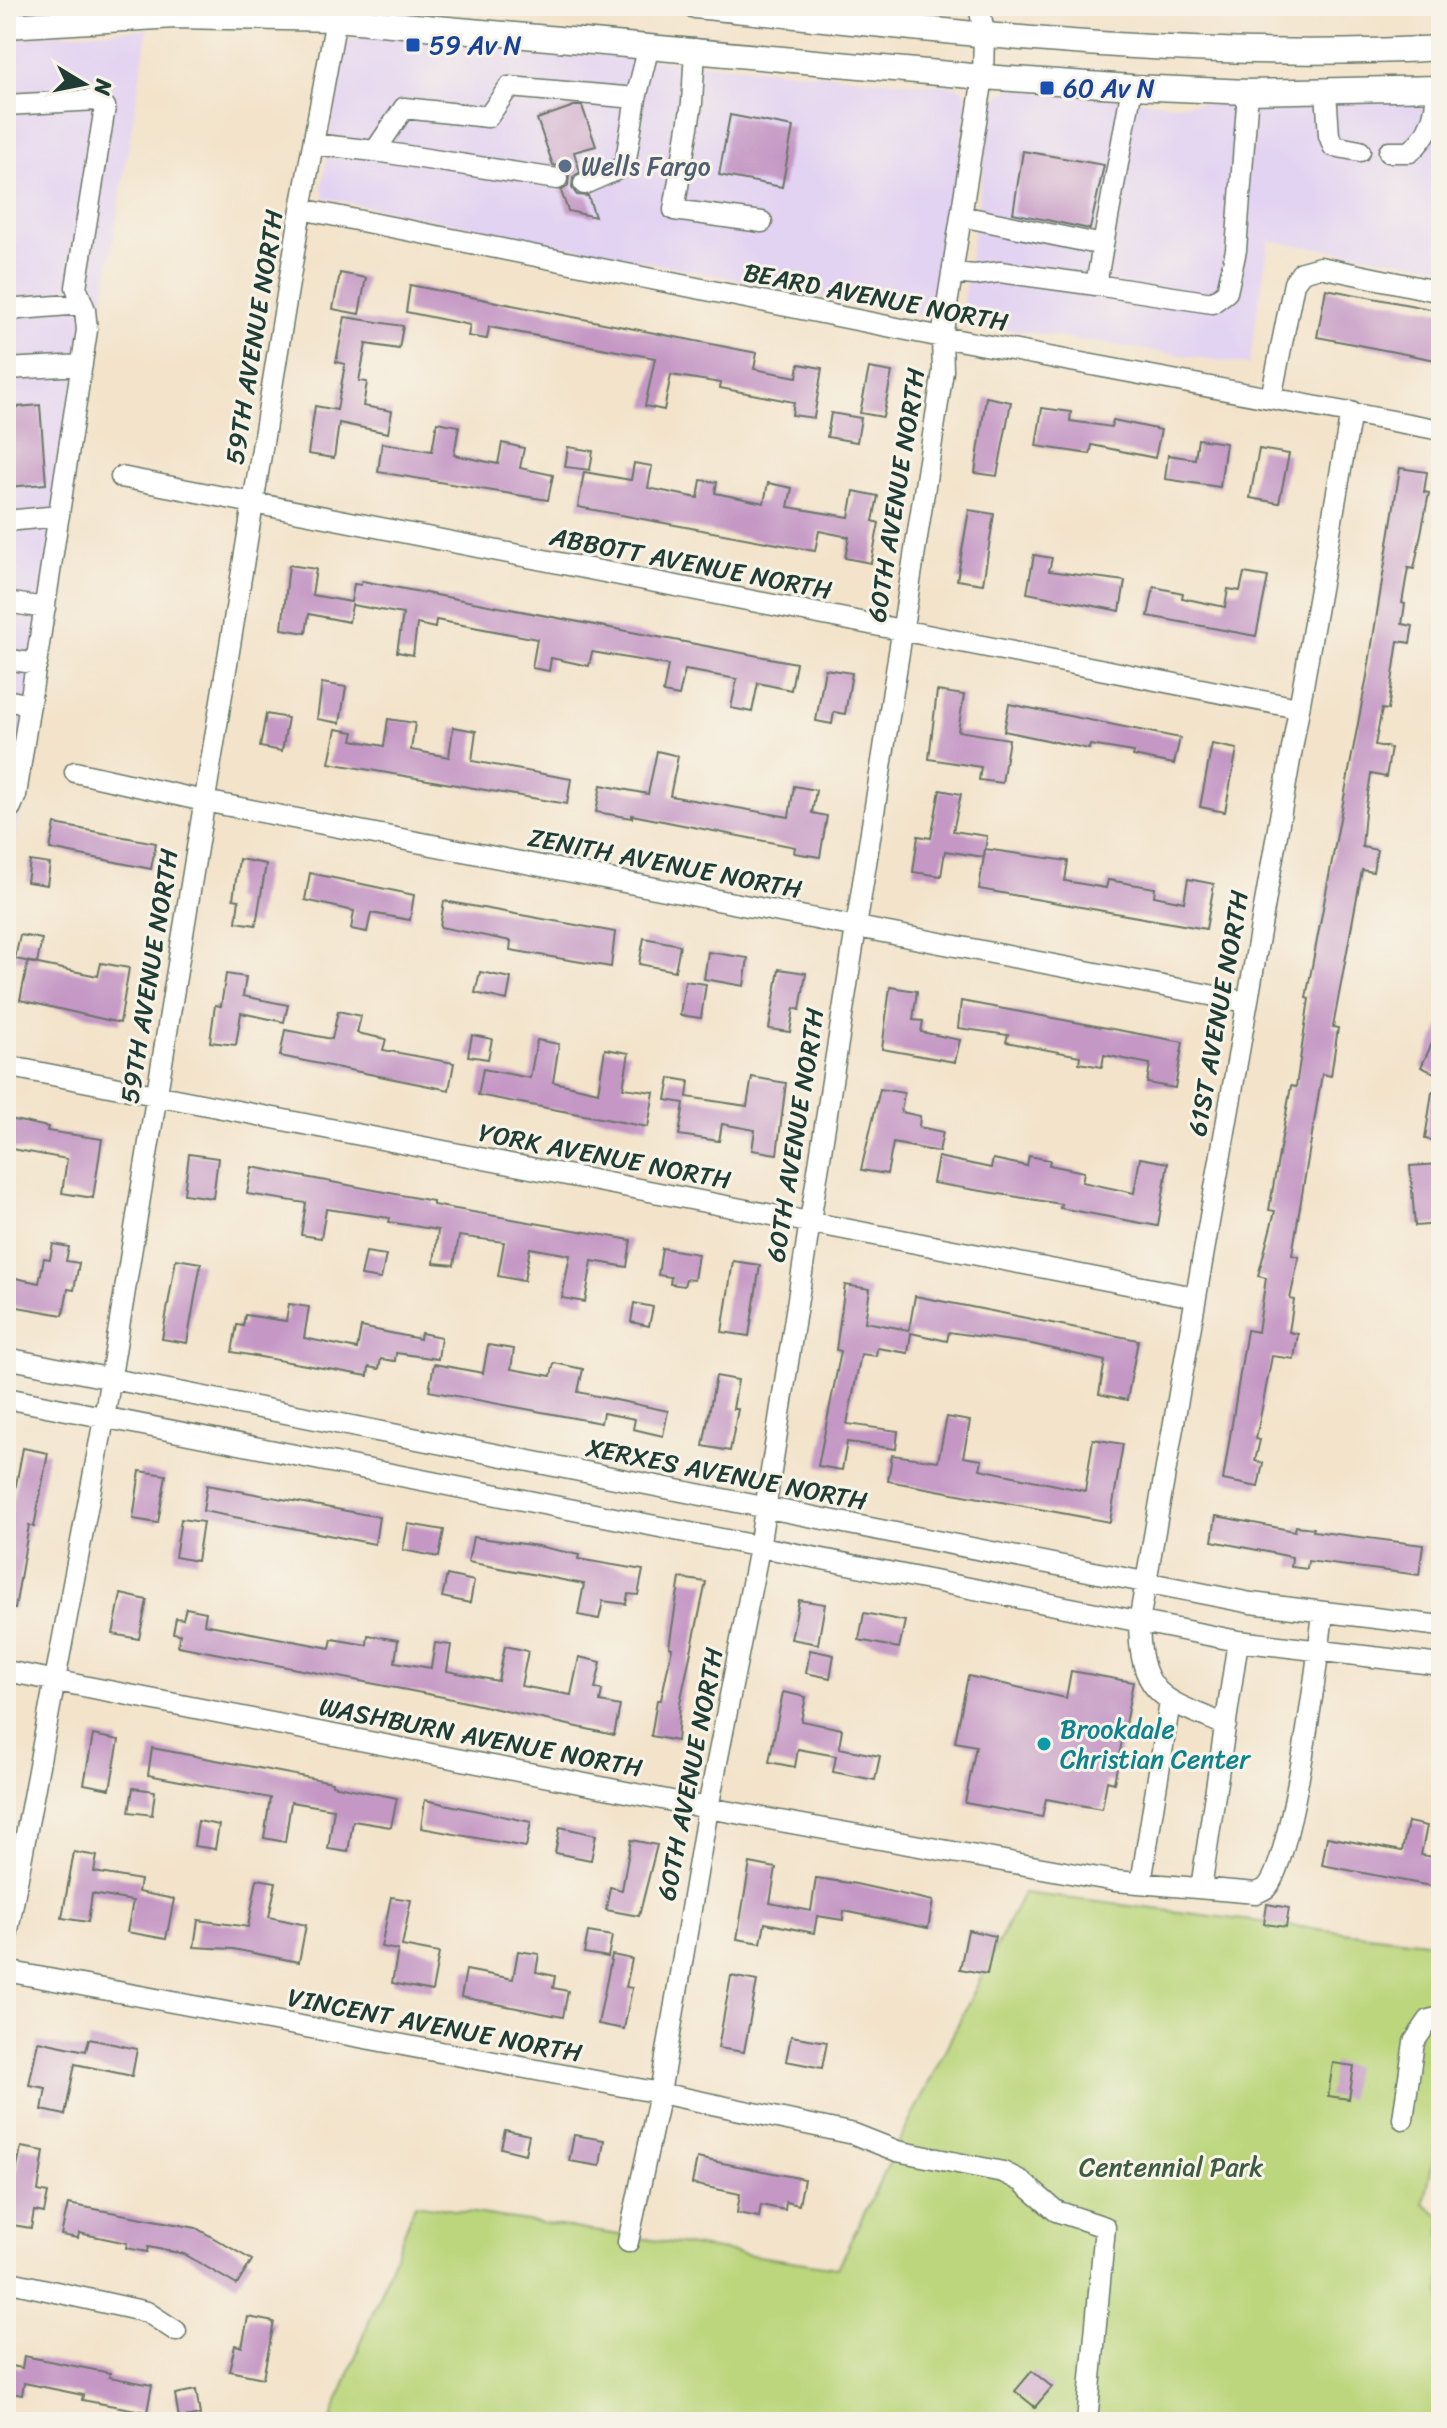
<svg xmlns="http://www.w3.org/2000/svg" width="1447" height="2428" viewBox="0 0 1447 2428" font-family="Sriracha,sans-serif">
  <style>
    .built { fill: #e3d3f2 }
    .green { fill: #bbd67c; stroke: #6d8a58; stroke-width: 2 }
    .building { fill: #c497c5 }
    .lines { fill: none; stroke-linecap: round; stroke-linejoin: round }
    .minor-casing { stroke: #697768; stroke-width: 23 }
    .major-casing { stroke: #697768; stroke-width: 27 }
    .minor { stroke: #fff; stroke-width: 20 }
    .major { stroke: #fff; stroke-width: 24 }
    .transit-dot { fill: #1a4fb4; stroke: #f7f3e8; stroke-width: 3 }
    .service-dot { fill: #5c6f8a; stroke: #f7f3e8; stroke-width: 3 }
    .culture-dot { fill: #0f9aa8; stroke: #f7f3e8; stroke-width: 3 }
    .labels { text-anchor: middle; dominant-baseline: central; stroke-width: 6; stroke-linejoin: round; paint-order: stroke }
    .transit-label { font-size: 26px; fill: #164399; stroke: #f7f3e8; text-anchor: start }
    .service-label { font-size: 26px; fill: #4e5e75; stroke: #f7f3e8; text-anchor: start }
    .street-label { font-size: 26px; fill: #1f3d34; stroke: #f7f3e8 }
    .culture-label { font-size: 26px; fill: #0d838f; stroke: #f7f3e8; text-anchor: start }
    .park-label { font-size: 26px; fill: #3e5c42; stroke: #f7f3e8 }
  </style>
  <rect width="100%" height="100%" fill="#f7f3e8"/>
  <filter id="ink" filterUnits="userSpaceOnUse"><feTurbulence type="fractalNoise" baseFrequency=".0125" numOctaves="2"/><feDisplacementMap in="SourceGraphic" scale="16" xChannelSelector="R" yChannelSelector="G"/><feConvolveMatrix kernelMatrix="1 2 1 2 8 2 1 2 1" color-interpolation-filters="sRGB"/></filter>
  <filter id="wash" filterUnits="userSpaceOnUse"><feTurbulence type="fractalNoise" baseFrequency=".006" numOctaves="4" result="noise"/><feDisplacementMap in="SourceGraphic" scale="32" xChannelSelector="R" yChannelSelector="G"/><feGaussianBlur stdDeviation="1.8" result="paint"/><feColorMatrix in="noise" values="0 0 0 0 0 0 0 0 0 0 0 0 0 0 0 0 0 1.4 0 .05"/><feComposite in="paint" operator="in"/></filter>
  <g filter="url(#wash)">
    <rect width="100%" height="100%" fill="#f3e3ca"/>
    <path class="built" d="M148 29 144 53 6 891V37Z
      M368 34 956 86 965 91 967 104 936 310 926 317 325 198 322 188 342 54 348 41Z
      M1014 88 1175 104 1441 101V266L1269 241 1249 365 965 323 961 314 993 104 1001 94Z"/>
    <path class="green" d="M1023 1893 1441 1944V2121L1424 2204 1441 2217V2422H330L415 2204 837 2268Z"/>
    <g id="blocks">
      <path class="building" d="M574 106H582L596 146 574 152 580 172 573 177 572 188 577 195 588 196 595 217 568 211 561 191 568 186 569 175 564 168 553 165 537 119Z
        M730 115 793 127 782 187 719 175Z
        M1023 151 1104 165 1090 229 1013 213Z
        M340 273 366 278 359 314 333 309Z
        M410 285 757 353 754 369 797 377 799 364 822 368 814 418 792 415 794 402 720 388 721 383 671 375 664 410 645 406 655 358 489 327 487 339 468 336 470 325 406 312Z
        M1326 289 1441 311V361L1317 337Z
        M345 317 403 326 399 349 366 344 359 381 367 382 363 406 392 411 388 433 339 423 334 458 308 454 315 406 337 410 345 364 336 362Z
        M869 368 892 372 883 417 860 413Z
        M986 397 1011 402 997 476 975 473Z
        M40 405 46 484 6 487V408Z
        M1042 408 1071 412 1070 421 1111 427 1113 420 1161 430 1155 458 1092 445 1090 454 1036 446Z
        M831 413 861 418 857 442 827 437Z
        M437 422 459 426 454 455 498 464 502 443 524 448 520 468 553 475 548 500 378 472 382 443 432 451Z
        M1198 439 1226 443 1220 487 1165 479 1168 455 1195 459Z
        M568 447 593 451 590 470 565 467Z
        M1259 449 1289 454 1279 503 1250 498Z
        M634 463 652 466 648 488 698 498 701 480 717 482 715 493 764 503 768 483 792 488 788 507 849 517 854 491 878 496 873 521 879 523 871 563 845 558 849 537 819 531 815 551 578 507 584 472 631 480Z
        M1400 468 1427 472 1424 492 1429 493 1414 569 1408 568 1402 603 1405 604 1402 624 1413 626 1410 643 1398 641 1388 710 1382 709 1375 745 1391 748 1386 777 1371 774 1365 812 1362 847 1377 850 1373 872 1362 870 1333 1027 1338 1028 1331 1076 1322 1074 1292 1255 1299 1257 1290 1299 1294 1300 1289 1332 1298 1334 1294 1359 1272 1356 1256 1439 1260 1440 1255 1461 1263 1463 1258 1487 1223 1480 1247 1330 1258 1332 1266 1278 1258 1276 1275 1211 1269 1210 1291 1086 1296 1087 1309 999 1306 998 1367 676Z
        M969 510 994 514 983 584 957 580Z
        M1034 555 1052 558 1049 571 1125 581 1120 611 1027 593Z
        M289 565 316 569 312 595 351 602 354 584 361 585 362 581 796 663 791 690 758 683 752 712 731 708 737 679 685 670 679 696 663 693 668 665 592 652 589 666 551 658 549 671 532 668 537 639 436 620 435 628 417 624 413 655 397 652 403 614 352 605 349 622 309 614 306 633 282 629Z
        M1244 573 1268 577 1256 636 1148 616 1154 587 1183 593 1182 598 1225 607 1228 589 1240 591Z
        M825 669 852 673 845 714 834 712 832 724 816 721Z
        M322 683 346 687 340 723 317 719Z
        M937 691 964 695 958 731 1009 739 1002 783 979 780 981 767 929 759Z
        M1009 704 1180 738 1174 764 1133 756 1134 752 1090 745 1089 749 1004 731Z
        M266 714 288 718 282 751 260 747Z
        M388 719 415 723 411 750 449 757 453 727 476 731 472 761 571 779 567 804 329 763 336 729 354 732 352 740 384 746Z
        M1212 744 1237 749 1225 812 1200 807Z
        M657 751 678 756 670 796 789 817 794 786 816 790 812 813 827 816 820 857 794 853 795 847 632 815V818L596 812 601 785 648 794Z
        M940 790 961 794 953 831 987 836 984 857 945 851 941 876 913 872 918 836 931 838Z
        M55 824 156 843 151 869 50 849Z
        M985 849 1068 861 1065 881 1106 888 1108 880 1155 888 1154 896 1184 902 1188 879 1214 884 1206 929 979 889Z
        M239 859 266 864 256 925 236 922 239 900 233 899Z
        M30 861 50 864 47 885 27 882Z
        M310 873 414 895 410 920 371 913 367 932 351 929 354 911 305 900Z
        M444 901 615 932 611 967 510 950 511 941 440 927Z
        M20 935 42 939 37 963 15 959Z
        M644 938 680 945 675 971 639 964Z
        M708 952 748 958 744 986 704 979Z
        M28 962 98 976 101 963 129 968 120 1023 20 1000Z
        M779 969 806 973 800 1010 794 1008 790 1032 769 1029Z
        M480 972 511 978 507 1000 475 993Z
        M226 974 246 977 243 996 288 1005 284 1022 241 1013 236 1045 210 1042 215 1005 221 1006Z
        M685 981 706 984 701 1018 680 1015Z
        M890 987 917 991 913 1020 923 1021 921 1032 960 1040 955 1062 882 1049Z
        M961 1001 1183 1042 1175 1088 1147 1083 1150 1064 1104 1055 1102 1067 1079 1063 1080 1056 1006 1042 1008 1035 958 1028Z
        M338 1011 361 1016 357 1033 386 1039 383 1050 454 1063 449 1090 280 1056 285 1030 332 1039Z
        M1441 1024V1076L1421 1067Z
        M472 1035 492 1039 488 1059 468 1056Z
        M537 1040 559 1044 553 1082 598 1092 605 1049 629 1053 623 1088 654 1092 648 1127 478 1095 483 1069 530 1078Z
        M752 1077 786 1083 777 1154 752 1150 755 1130 722 1124 719 1141 679 1135 684 1103 666 1100 670 1078 689 1081 687 1097 747 1106Z
        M880 1089 904 1093 901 1112 920 1116 919 1127 943 1132 939 1152 893 1143 887 1174 861 1170Z
        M1432 1092 1441 1093V1142L1425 1139Z
        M9 1119 48 1127 47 1131 102 1139 93 1198 62 1193 67 1159 6 1148Z
        M189 1154 218 1158 213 1198 184 1194Z
        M1029 1156 1050 1160 1049 1165 1084 1172 1082 1182 1134 1193 1140 1158 1168 1163 1158 1226 1060 1208 1061 1204 933 1183 938 1157 991 1168 993 1159 1027 1166Z
        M1440 1164 1441 1224 1415 1226 1410 1166Z
        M252 1167 433 1201V1205L631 1240 627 1267 592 1261 585 1302 562 1298 570 1255 530 1248 524 1281 498 1276 504 1242 459 1236 454 1265 434 1263 438 1230 389 1222 390 1218 326 1209 321 1238 301 1235 306 1203 247 1194Z
        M53 1244 69 1247 66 1261 79 1263 74 1290 68 1289 63 1315 6 1305V1276L39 1283 44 1258 50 1259Z
        M662 1248 698 1254 694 1280 686 1279 684 1286 670 1284 671 1277 658 1275Z
        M366 1252 386 1255 381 1279 361 1276Z
        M176 1259 201 1263 187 1343 162 1339Z
        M733 1261 760 1265 749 1336 722 1332Z
        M845 1285 870 1289 865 1322 909 1330 915 1296 1138 1340 1127 1400 1099 1394 1105 1361 1032 1344 949 1332 947 1341 911 1333 908 1353 877 1348 876 1356 861 1354 847 1424 898 1431 896 1449 847 1442 842 1470 818 1466 841 1351 836 1350Z
        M634 1303 653 1307 649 1326 631 1322Z
        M289 1304 309 1307 304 1338 357 1349 361 1327 420 1339 421 1333 441 1337 438 1359 396 1353 395 1361 381 1359 379 1369 369 1367 368 1376 232 1352 237 1325 243 1326 245 1315 286 1321Z
        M488 1345 514 1349 511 1369 551 1376 554 1363 583 1369 578 1392 668 1411 663 1436 633 1429 635 1419 603 1413 601 1423 429 1391 434 1364 483 1373Z
        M716 1376 738 1380 733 1409H738L730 1451 703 1446Z
        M947 1417 970 1421 963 1457 982 1460 980 1469 1085 1491 1093 1439 1123 1444 1110 1522 888 1481 892 1455 938 1461Z
        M23 1448 48 1453 34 1527 29 1525 15 1609H6V1538Z
        M140 1471 166 1475 158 1523 133 1519Z
        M207 1485 379 1517 375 1544 203 1511Z
        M1216 1516 1295 1531 1296 1526 1314 1528 1313 1531 1423 1545 1419 1575 1308 1561 1307 1569 1291 1567 1292 1557 1212 1541Z
        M181 1519 203 1522 197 1561 175 1557Z
        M408 1524 444 1530 439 1557 403 1550Z
        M473 1537 538 1546 579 1555 578 1559 643 1570 638 1595 628 1594 626 1604 603 1601 599 1619 578 1615 584 1584 468 1562Z
        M447 1575 474 1581 470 1603 442 1597Z
        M680 1578 706 1582 680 1703 677 1741 651 1736 657 1700H661L672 1648 669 1647Z
        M121 1594 147 1600 139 1639 113 1634Z
        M799 1600 825 1604 818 1644 791 1639Z
        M186 1608 206 1612 204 1624 330 1648 332 1639 367 1645 368 1635 398 1640 395 1662 431 1668 435 1643 451 1645 447 1671 498 1681 505 1646 528 1651 521 1686 571 1695 579 1657 601 1662 595 1689 602 1690 600 1702 620 1706 614 1735 443 1697 178 1646 180 1634 173 1633 176 1618 183 1619Z
        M864 1613 905 1621 899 1648 859 1640Z
        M810 1650 834 1655 830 1678 806 1673Z
        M1071 1671 1133 1682 1114 1783 1107 1781 1102 1809 1046 1799 1042 1817 965 1803 976 1746 955 1742 968 1676 1066 1698Z
        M783 1692 806 1697 801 1721 842 1729 839 1748 880 1756 875 1780 833 1772 836 1756 798 1749 795 1767 769 1762Z
        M93 1735 119 1740 110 1789 84 1784Z
        M152 1748 332 1782V1785L397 1798 391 1827 353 1821 348 1852 328 1849 334 1809 291 1802 285 1842 264 1838 270 1798 148 1775Z
        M133 1788 155 1791 152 1815 129 1812Z
        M425 1800 531 1822 526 1847 421 1828Z
        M198 1821 219 1825 215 1849 194 1846Z
        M1408 1822 1427 1826 1421 1855 1441 1858V1888L1322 1865 1327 1837 1402 1851Z
        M560 1827 596 1835 591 1860 555 1853Z
        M631 1840 657 1845 639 1916 606 1910 610 1887 622 1890Z
        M74 1852 97 1856 94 1872 140 1880 138 1892 174 1899 166 1939 127 1932 133 1901 92 1894 88 1922 62 1918Z
        M750 1863 776 1868 770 1903 811 1911 816 1878 856 1884 933 1901 928 1928 844 1911 843 1920 817 1916 814 1933 765 1923 761 1943 737 1939Z
        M257 1879 276 1882 269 1917 306 1925 299 1962 233 1949 194 1947 198 1920 248 1927Z
        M391 1897 411 1900 402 1946 439 1953 432 1991 392 1983 398 1950 381 1947Z
        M1267 1904 1289 1908 1286 1927 1264 1924Z
        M968 1930 995 1936 987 1974 960 1969Z
        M588 1932 612 1936 608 1957 584 1953Z
        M518 1951 539 1954 536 1972 555 1976 553 1988 568 1991 563 2017 461 1997 466 1970 513 1979Z
        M612 1955 632 1959 626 1987 632 1988 624 2029 598 2024Z
        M731 1976 757 1981 744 2052 718 2048Z
        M791 2036 827 2042 822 2068 786 2061Z
        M89 2039 137 2049 132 2076 75 2064 65 2115 42 2110 46 2088 29 2085 38 2041 86 2051Z
        M1333 2063 1354 2066 1349 2099 1328 2096Z
        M505 2130 529 2135 525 2154 501 2148Z
        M574 2135 604 2140 600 2166 569 2161Z
        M21 2147 44 2151 38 2191 48 2193 44 2213 34 2211 31 2228 6 2224Z
        M697 2158 804 2179 799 2205 786 2202 785 2210 761 2205 759 2217 737 2213 740 2194 692 2184Z
        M68 2204 196 2228 252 2260 237 2285 184 2254 148 2247 147 2252 126 2248 127 2243 79 2233 78 2238 61 2235Z
        M248 2317 274 2322 263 2378 229 2371 235 2345 242 2347Z
        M24 2356 110 2373 109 2377 152 2385 147 2412 82 2400 83 2395 24 2383 22 2395 6 2392V2365L22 2368Z
        M1032 2371 1052 2387 1035 2407 1015 2391Z
        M196 2390 200 2415 179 2419 175 2394Z"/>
    </g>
  </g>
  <g filter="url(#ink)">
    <use href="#blocks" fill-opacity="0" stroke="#697768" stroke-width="2"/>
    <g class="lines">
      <defs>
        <path id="minor" d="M695 49 692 103 674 210 762 222
          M1326 92 1329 135 1333 146 1360 151
          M6 105 97 100 105 107 76 287 85 310 87 330 16 795 11 807 6 809
          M313 144 375 151 404 108 488 117 509 87 636 98 649 46
          M375 151 557 179
          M1389 152H1410C1430 134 1436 115 1437 89
          M584 184 625 166 636 98
          M301 209 942 337 1441 430
          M961 216 1103 245 1132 87
          M952 273 975 275 1000 272 1096 285 1103 245
          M1096 285 1212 303 1227 292 1236 250 1248 92
          M6 310 82 304
          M6 369 82 365
          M1271 398 1294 283 1302 272 1320 267 1441 292
          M121 477 1298 708
          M6 521 59 516
          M6 602 45 608
          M6 659 37 664
          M6 700 30 705
          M75 772 204 801 1246 1002
          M6 1066 1194 1297
          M6 1358 1251 1603 1441 1626
          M6 1398 1238 1641 1441 1665
          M6 1671 708 1808 1115 1881 1256 1893C1260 1891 1265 1890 1267 1887 1292 1861 1318 1658 1323 1613
          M1226 1725C1163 1699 1140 1697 1139 1622L1351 412
          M1141 1883 1170 1702
          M1201 1888 1238 1641
          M6 1941 104 1419 301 209 336 19
          M6 1971 660 2093 854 2134 897 2151 1003 2172 1021 2181 1056 2211 1105 2227 1087 2422
          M1403 2119 1414 2042 1429 2020 1441 2017
          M628 2242 660 2093 708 1808 759 1548 943 371 942 337 983 77 984 32 979 6
          M6 2281 147 2312 176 2331"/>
        <path id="major" d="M695 6C942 30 1192 63 1441 48
          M6 26 175 16 336 19 983 77 1132 87 1248 92 1441 88"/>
      </defs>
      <use href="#minor" class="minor-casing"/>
      <use href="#major" class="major-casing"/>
      <use href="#minor" class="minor"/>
      <use href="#major" class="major"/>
    </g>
  </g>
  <g class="transit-dot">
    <rect x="405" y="37" width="16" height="16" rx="4"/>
    <rect x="1039" y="80" width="16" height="16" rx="4"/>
  </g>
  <circle class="service-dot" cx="565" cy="166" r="8"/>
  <circle class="culture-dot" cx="1044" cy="1744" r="8"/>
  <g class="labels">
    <g class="transit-label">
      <text x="429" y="45">59 Av N</text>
      <text x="1063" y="88">60 Av N</text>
    </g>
    <g class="service-label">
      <text x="581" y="166">Wells Fargo</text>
    </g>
    <g class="street-label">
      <text transform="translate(876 297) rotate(11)">BEARD AVENUE NORTH</text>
      <text transform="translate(254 337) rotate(-81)">59TH AVENUE NORTH</text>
      <text transform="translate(896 495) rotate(-81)">60TH AVENUE NORTH</text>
      <text transform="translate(691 563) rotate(11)">ABBOTT AVENUE NORTH</text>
      <text transform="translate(665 863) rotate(11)">ZENITH AVENUE NORTH</text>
      <text transform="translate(149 976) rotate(-81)">59TH AVENUE NORTH</text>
      <text transform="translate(1218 1013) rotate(-80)">61ST AVENUE NORTH</text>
      <text transform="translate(795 1135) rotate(-81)">60TH AVENUE NORTH</text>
      <text transform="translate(605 1156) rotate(11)">YORK AVENUE NORTH</text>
      <text transform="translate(727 1474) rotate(11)">XERXES AVENUE NORTH</text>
      <text transform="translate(481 1737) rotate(11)">WASHBURN AVENUE NORTH</text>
      <text transform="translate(690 1774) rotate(-79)">60TH AVENUE NORTH</text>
      <text transform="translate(435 2025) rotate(11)">VINCENT AVENUE NORTH</text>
    </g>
    <g class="culture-label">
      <text x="1060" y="1729">Brookdale<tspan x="1060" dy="30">Christian Center</tspan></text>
    </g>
    <g class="park-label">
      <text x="1171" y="2167">Centennial Park</text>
    </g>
  </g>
  <rect width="1447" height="2428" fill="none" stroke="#f7f3e8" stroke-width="32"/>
  <g transform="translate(84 84) rotate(100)" stroke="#f7f3e8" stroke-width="6" paint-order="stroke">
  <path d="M0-6L14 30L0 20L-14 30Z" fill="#1f3d34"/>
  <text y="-12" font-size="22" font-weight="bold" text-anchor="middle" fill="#1f3d34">N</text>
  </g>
</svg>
